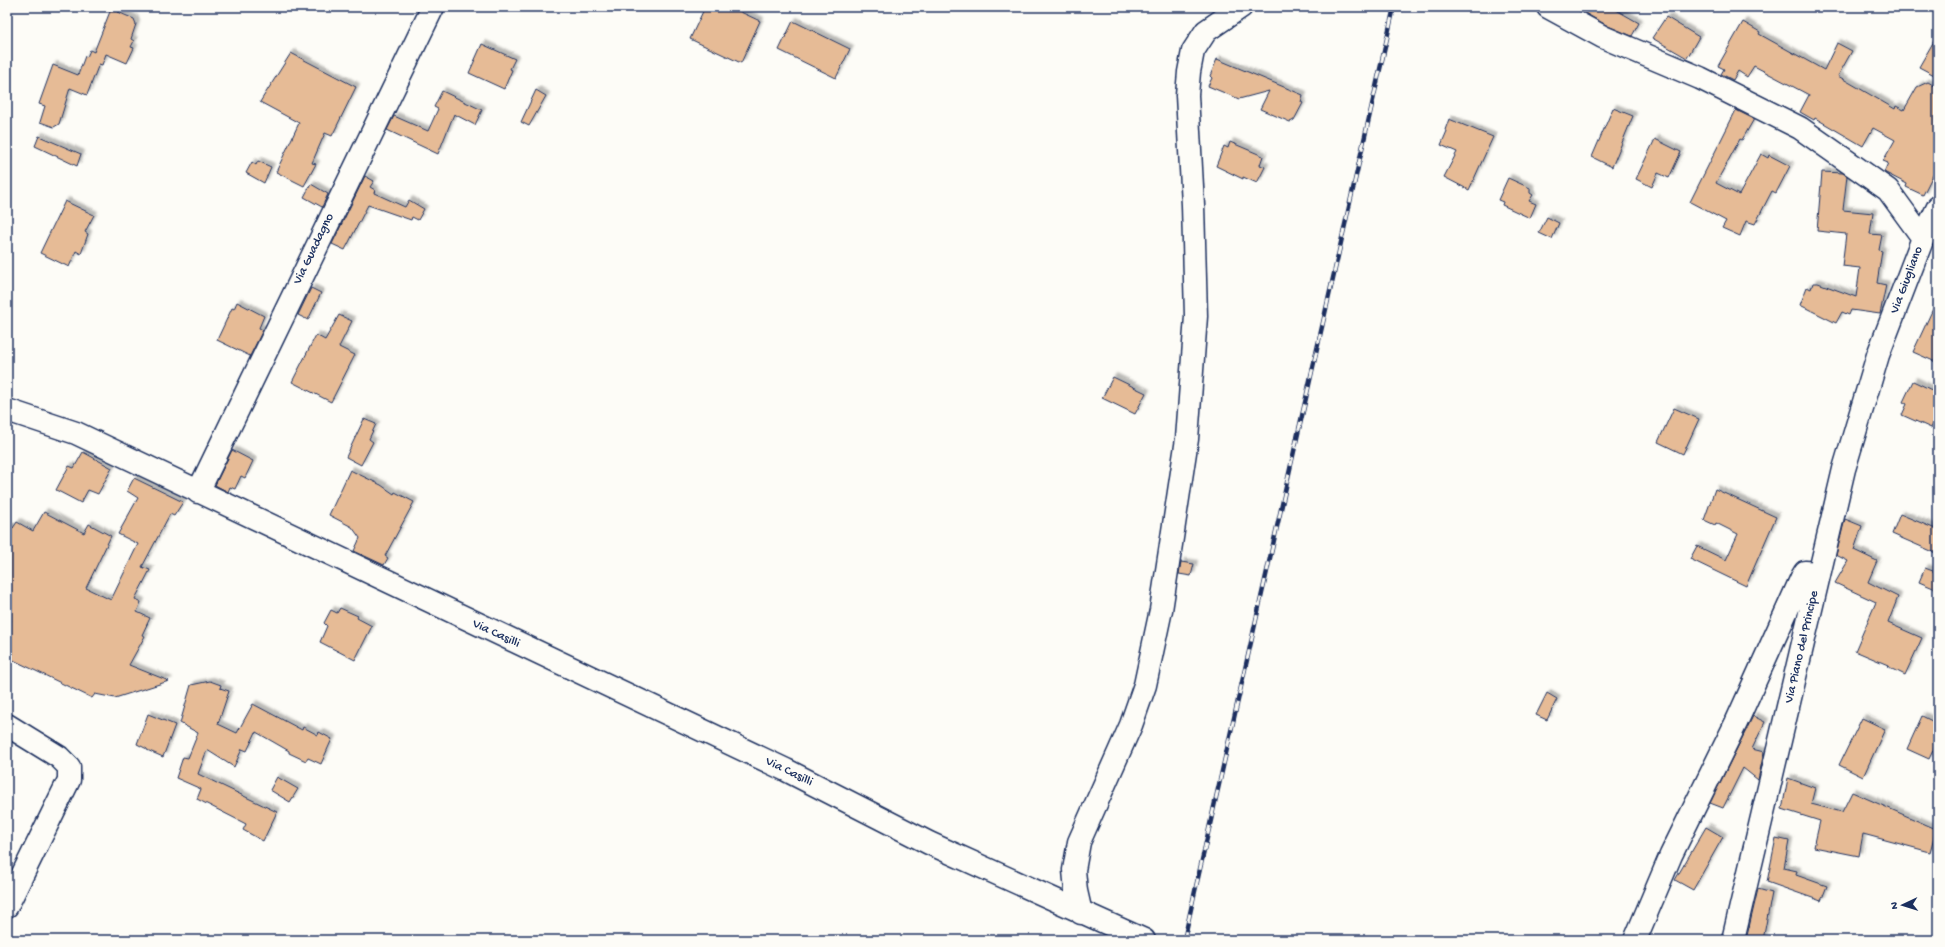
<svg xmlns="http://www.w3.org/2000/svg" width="1945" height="947" viewBox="0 0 1945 947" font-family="'Gochi Hand',sans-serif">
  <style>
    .building { fill: #e6bb96; stroke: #1b2f5e; filter: url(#shadow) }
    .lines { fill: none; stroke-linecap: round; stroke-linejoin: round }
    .minor-casing { stroke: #1b2f5e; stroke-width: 25 }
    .minor { stroke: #fdfcf7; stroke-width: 22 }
    .rail-casing { stroke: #1b2f5e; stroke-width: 4.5 }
    .rail { stroke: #fdfcf7; stroke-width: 3; stroke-dasharray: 9; stroke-linecap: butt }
    .labels { text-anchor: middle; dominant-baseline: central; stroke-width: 4; stroke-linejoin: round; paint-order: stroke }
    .street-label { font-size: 13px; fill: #1b2f5e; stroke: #fdfcf7 }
  </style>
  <defs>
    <filter id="shadow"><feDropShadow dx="3.5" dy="-3.5" stdDeviation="1" flood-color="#0004"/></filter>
  </defs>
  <rect width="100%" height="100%" fill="#fdfcf7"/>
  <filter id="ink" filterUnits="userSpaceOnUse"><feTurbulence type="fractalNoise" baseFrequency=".025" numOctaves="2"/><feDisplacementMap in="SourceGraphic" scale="8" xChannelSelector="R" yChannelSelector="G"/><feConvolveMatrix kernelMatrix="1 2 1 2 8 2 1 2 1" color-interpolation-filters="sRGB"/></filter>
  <g filter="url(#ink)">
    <path class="building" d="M705 7H730L760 21 741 63 690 39Z
      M1574 7H1611L1639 23 1632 36 1608 26Z
      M111 9 134 19 136 24 131 39 134 41 131 47 134 48 127 63 106 54 102 65 99 64 87 95 70 88 59 124 54 127 40 122 45 106 39 104 53 65 78 75 85 56 87 57 90 50 94 52Z
      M1666 17 1699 37 1687 58 1652 38Z
      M793 21 850 49 836 78 779 50Z
      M1743 22 1760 32 1759 34 1824 70 1837 43 1852 51 1838 76 1895 109 1896 106 1904 110 1917 87 1928 82 1938 88V165L1923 195 1906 187 1907 184 1884 172 1888 163 1883 161 1895 140 1873 128 1863 146 1815 118 1814 120 1800 112 1809 95 1754 66 1747 77 1738 71 1733 80 1721 74 1724 69 1718 66Z
      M1938 34V77L1919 67Z
      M482 44 515 59 510 69 512 70 504 89 469 73Z
      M291 53 356 87 332 136 325 133 312 163 316 164 304 186 276 172 299 123 260 102Z
      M1217 59 1303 95 1301 102 1303 103 1294 120 1290 122 1260 109 1269 91 1239 99 1208 86 1212 78 1210 76Z
      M536 90 546 96 529 126 521 122Z
      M442 91 482 110 475 125 454 114 438 154 387 130 394 116 428 131 438 109 434 107Z
      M1613 108 1633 116 1612 167 1592 157Z
      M1736 110 1754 119 1742 140 1740 139 1716 183 1739 195 1761 154 1768 158 1769 155 1790 166 1776 193 1772 191 1755 224 1746 221 1740 236 1722 228 1726 221 1690 202Z
      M1449 119 1493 137 1469 190 1444 177 1457 152 1441 145 1447 131 1445 130Z
      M39 136 81 154 77 166 35 146Z
      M1655 139 1681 152 1669 178 1658 173 1652 187 1636 179Z
      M1230 142 1263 156 1260 165 1265 167 1257 183 1243 177V179L1216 166 1224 146 1228 148Z
      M258 161 271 167 264 183 246 173 252 162 256 165Z
      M1822 172 1843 173 1847 176 1843 210 1873 213 1870 234 1882 235 1879 250 1882 251 1877 283 1886 285 1880 314 1851 310 1849 315 1842 312 1836 323 1800 305 1807 287 1811 289 1813 283H1818L1856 297 1860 268 1842 266 1846 234 1817 231Z
      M365 176 374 181 370 187 375 190 374 193 405 207 409 200 424 209 418 220 412 217 411 220 368 205 345 250 332 244Z
      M1508 178 1530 188V193L1533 195 1529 201 1536 204 1530 218 1502 205 1503 202 1498 200Z
      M311 184 328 194 322 207 304 197Z
      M65 201 94 215 85 232 88 234 81 254 76 251 69 267 40 253Z
      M1547 217 1559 223 1552 239 1539 233Z
      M311 288 321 293 308 320 298 315Z
      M1938 298V363L1913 352Z
      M237 302 264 316 259 328 263 330 250 356 217 340 232 308 234 309Z
      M339 315 352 321 339 347 355 355 331 402 292 382 316 335 325 340Z
      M1113 377 1146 393 1135 414 1102 398Z
      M1913 381 1938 393V414L1931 428 1902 415 1907 404 1903 402Z
      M1674 408 1699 419 1683 454 1658 442Z
      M364 419 376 424 369 439 373 442 361 465 346 457Z
      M232 450 253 461 245 478 241 476 235 489 230 487 228 492 215 485Z
      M83 452 112 468 98 494 88 490 81 503 56 490 69 466 74 468Z
      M350 470 381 485 394 494 395 492 414 502 385 556 388 558 384 565 354 551 360 538 352 527 329 515Z
      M134 478 183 502 174 516 170 514 142 567 150 570 135 599 141 602 137 612 150 618 142 635 145 636 129 665 169 681 115 698 95 694 92 698 7 657V634L11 620 7 618V525L13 528 17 522 33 531 44 512 84 533 89 524 111 536 86 588 111 600 138 544 118 534 138 498 127 491Z
      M1715 489 1776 517 1746 586 1690 559 1697 546 1726 560 1738 534 1716 523 1715 525 1704 520Z
      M1900 514 1938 530V554L1892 534Z
      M1845 519 1862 526 1854 550 1877 561 1868 582 1898 597 1888 623 1922 638 1905 675 1887 666 1888 665 1855 651 1876 602 1835 583 1848 561 1836 555Z
      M1181 562 1194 564 1191 576 1179 574Z
      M1925 568 1938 573V590L1919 582Z
      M340 608 358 616 357 618 372 626 355 660 320 642 327 626 324 623 331 610 337 613Z
      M210 681 221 685 220 688 229 691 218 724 237 733 253 704 302 730 303 727 318 735 319 732 332 739 321 764 308 758 306 761 289 753V751L256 732 247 751 242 749 234 767 207 750 198 774 277 812 263 841 243 830 246 824 197 799 201 789 176 778 183 757 188 758 198 733 180 723 191 685Z
      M1547 693 1557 699 1547 720 1536 715Z
      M148 714 175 725 163 757 147 750V749L137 744Z
      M1753 716 1765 722 1752 749 1764 752 1758 780 1743 768 1723 808 1710 803Z
      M1922 716 1938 724V740L1929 759 1907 749Z
      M1862 718 1885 729 1863 777 1839 765Z
      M277 777 298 789 290 802 270 790Z
      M1788 778 1815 788 1811 804 1842 812 1852 792 1936 829 1930 852 1863 834 1859 856 1814 847 1820 821 1782 809Z
      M1706 827 1723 837 1693 890 1675 880Z
      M1776 838 1789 841 1784 868 1797 871 1796 875 1827 886 1821 901 1767 882Z
      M1758 889 1772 893 1763 940H1746Z"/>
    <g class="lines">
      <defs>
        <path id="minor" d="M1548 7 1603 37 1700 78 1800 128 1888 190 1923 238
          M7 410 76 433 786 770 929 843 1144 940
          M198 492 433 7
          M7 725 59 757 69 767V780L7 906
          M1081 913 1076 891 1074 870 1079 842 1131 725 1145 685 1161 610 1187 439 1196 316 1193 205 1187 95 1189 72 1193 51 1206 31 1241 7
          M1635 940 1671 855 1736 723 1802 577 1805 572 1819 573
          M1733 940 1844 469 1878 355 1923 238 1938 207"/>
      </defs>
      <use href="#minor" class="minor-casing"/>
      <use href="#minor" class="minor"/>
      <defs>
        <path id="rail" d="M1184 940 1394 7"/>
      </defs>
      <use href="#rail" class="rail-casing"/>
      <use href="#rail" class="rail"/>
    </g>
  </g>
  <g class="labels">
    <g class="street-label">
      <text transform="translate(314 249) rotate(-64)">Via Guadagno</text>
      <text transform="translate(1907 280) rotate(-69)">Via Giugliano</text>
      <text transform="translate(496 634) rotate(25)">Via Casilli</text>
      <text transform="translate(1802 647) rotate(-77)">Via Piano del Principe</text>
      <text transform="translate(789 772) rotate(26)">Via Casilli</text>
    </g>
  </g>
  <rect width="1945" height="947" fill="none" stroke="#fdfcf7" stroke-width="24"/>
  <rect x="12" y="12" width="1921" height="923" fill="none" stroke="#1b2f5e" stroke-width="1.5" filter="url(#ink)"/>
  <g transform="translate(1903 905) rotate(266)" stroke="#fdfcf7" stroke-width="3" paint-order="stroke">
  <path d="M0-3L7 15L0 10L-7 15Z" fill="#1b2f5e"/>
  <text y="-6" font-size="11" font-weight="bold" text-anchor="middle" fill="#1b2f5e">N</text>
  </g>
</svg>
